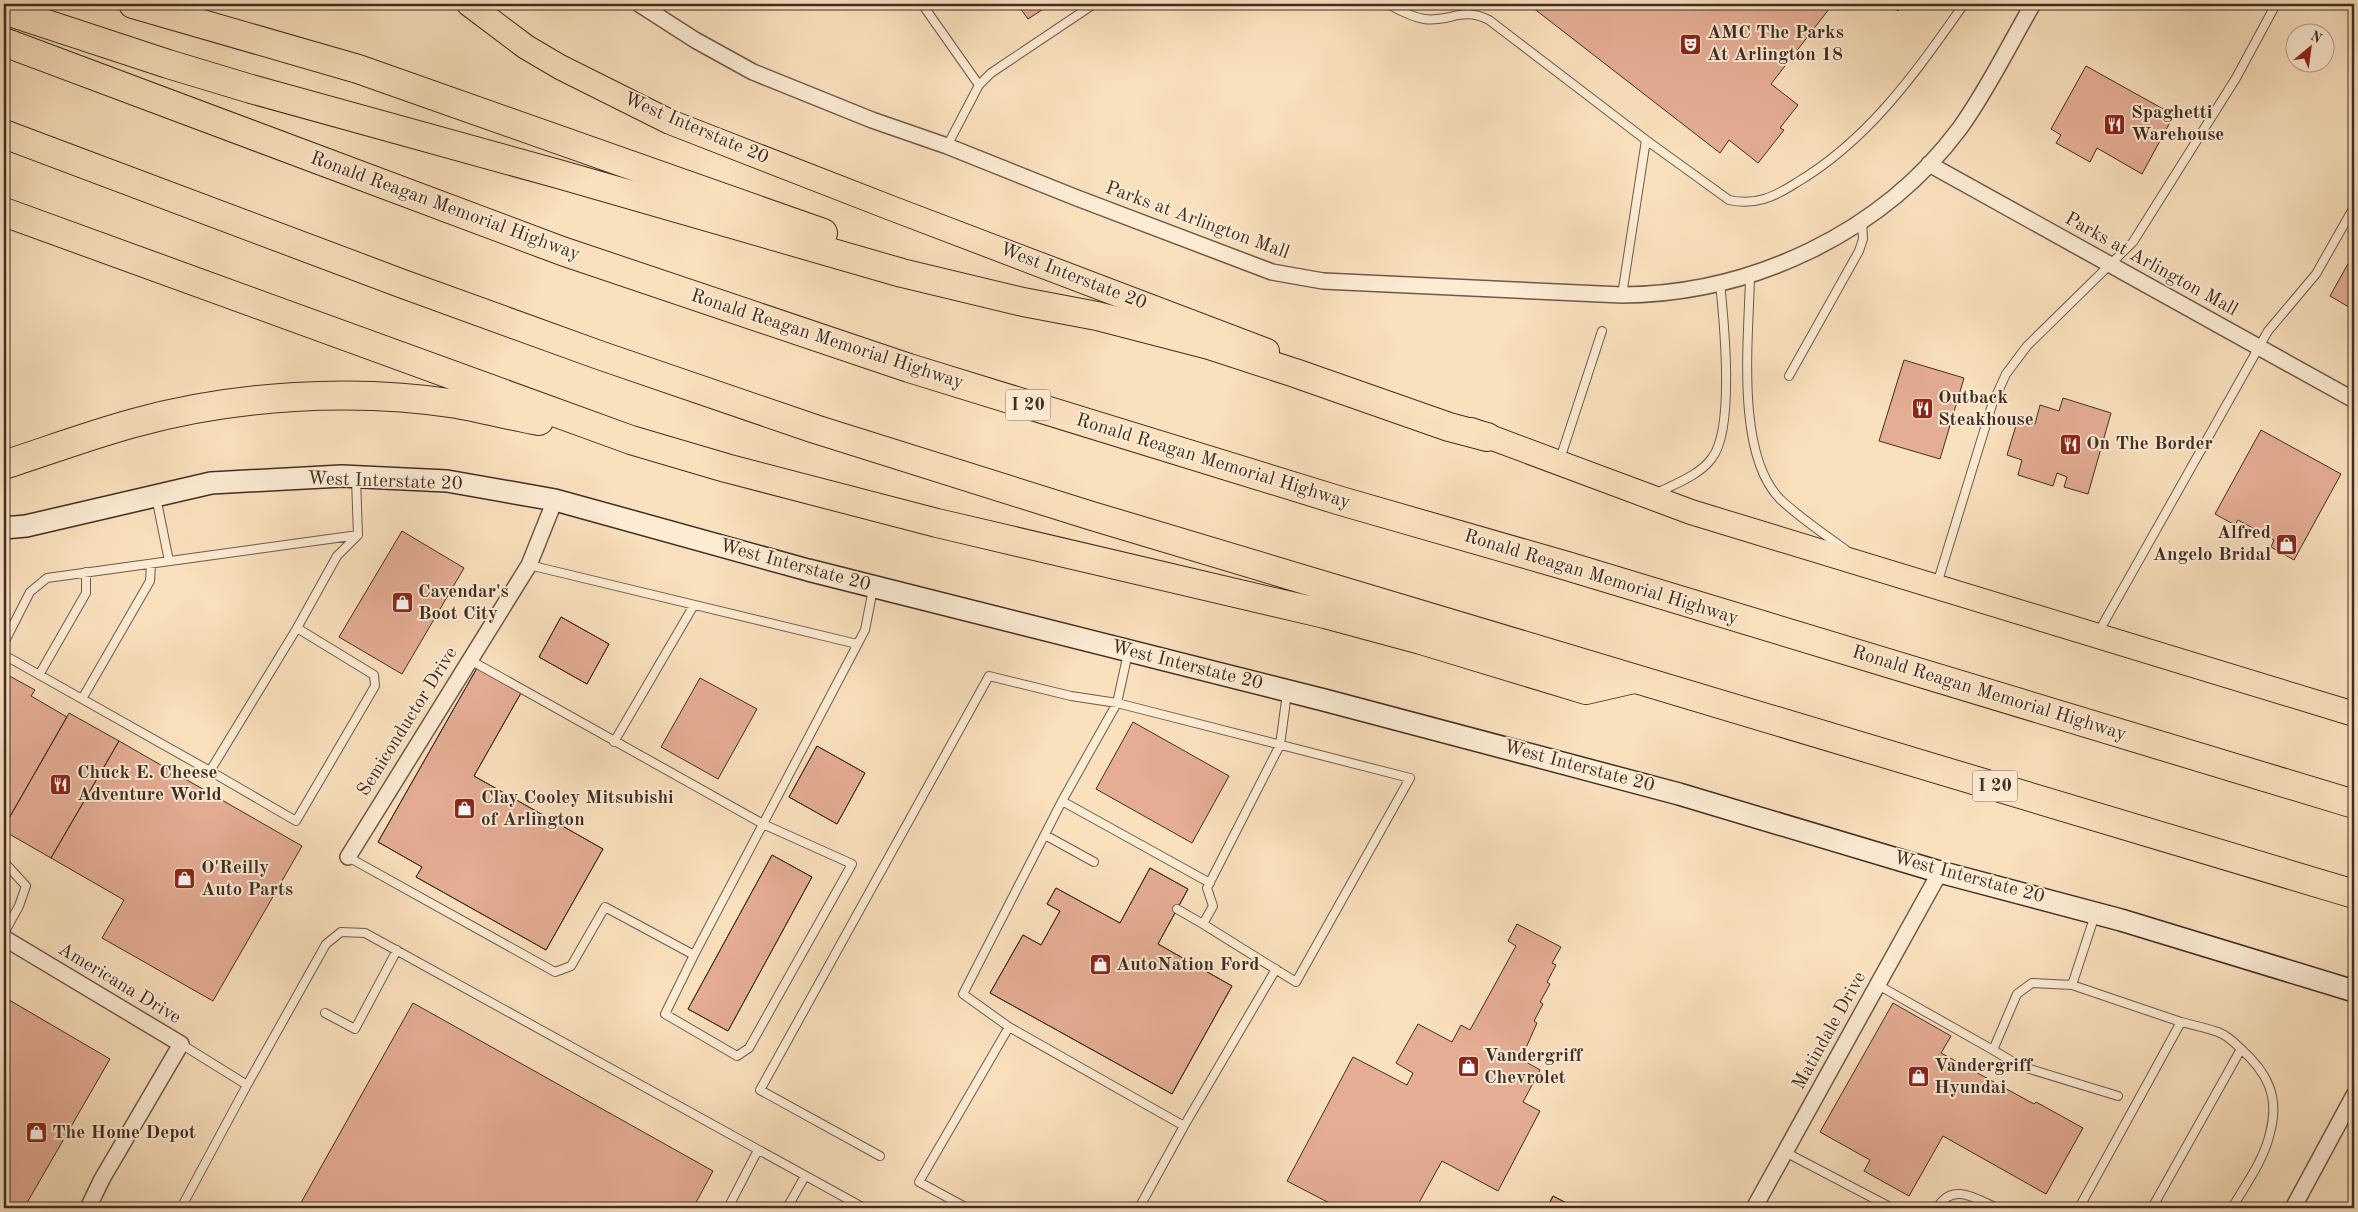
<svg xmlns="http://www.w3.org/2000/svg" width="2358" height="1212" viewBox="0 0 2358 1212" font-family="'Old Standard TT',serif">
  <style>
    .building { fill: #e5ad94; stroke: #402d26 }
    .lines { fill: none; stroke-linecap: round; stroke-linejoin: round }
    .service-casing { stroke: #6e5a4c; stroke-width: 10 }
    .minor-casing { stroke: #6e5a4c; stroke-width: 18 }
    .secondary-casing { stroke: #402d26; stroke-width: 24 }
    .primary-casing { stroke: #402d26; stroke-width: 26 }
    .motorway-casing { stroke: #402d26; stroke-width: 30 }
    .service { stroke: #fcecd4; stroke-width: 8 }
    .minor { stroke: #fcecd4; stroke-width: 15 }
    .secondary { stroke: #fcecd4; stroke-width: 21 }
    .primary { stroke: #fae1bd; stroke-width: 24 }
    .motorway { stroke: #fae1bd; stroke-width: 28 }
    .labels { text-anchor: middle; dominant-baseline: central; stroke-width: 4; stroke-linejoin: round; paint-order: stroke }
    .shield { fill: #fcecd4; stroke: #78665a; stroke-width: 1 }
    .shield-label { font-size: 18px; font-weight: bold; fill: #402d26 }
    .poi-label { font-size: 19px; font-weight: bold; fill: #402d26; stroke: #fcecd4; text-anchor: start }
    .street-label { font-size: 19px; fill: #402d26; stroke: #fcecd4 }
  </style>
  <rect width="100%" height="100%" fill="#fae1bd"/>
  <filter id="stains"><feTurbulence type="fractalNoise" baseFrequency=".004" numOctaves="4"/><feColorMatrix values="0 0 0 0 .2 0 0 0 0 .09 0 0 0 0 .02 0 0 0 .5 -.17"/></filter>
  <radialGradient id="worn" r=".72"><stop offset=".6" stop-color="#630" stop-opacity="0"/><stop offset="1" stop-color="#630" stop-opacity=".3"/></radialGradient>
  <path class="building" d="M1017 4H1051L1028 19Z
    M1528 4H1833L1771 84 1798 105 1780 128 1784 130 1758 163 1729 140 1720 153Z
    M1889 4H1905L1898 11Z
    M2086 66 2174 115 2142 174 2097 148 2090 162 2056 143 2061 135 2051 129Z
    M2354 253V310L2330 296Z
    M1904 360 1964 378 1940 459 1879 441Z
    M2063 398 2111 413 2088 494 2064 487 2067 477 2057 473 2053 486 2018 475 2022 460 2007 455 2018 419 2035 424 2040 405 2059 411Z
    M2261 430 2341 474 2294 560 2271 547 2274 540 2238 520 2235 525 2215 514Z
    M402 531 464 568 402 674 339 637Z
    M561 617 609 644 587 684 539 657Z
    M561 617 609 644 587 684 539 657Z
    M477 668 521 693 474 776 603 849 546 950 416 877 422 867 378 842Z
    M477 668 521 693 474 776 603 849 546 950 416 877 422 867 378 842Z
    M4 673 35 690 31 696 67 717 4 827Z
    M700 678 757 709 718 779 661 747Z
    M69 713 119 741 51 858 4 831V827Z
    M1133 722 1229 776 1192 843 1096 789Z
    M119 741 302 846 213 1001 102 938 124 900 51 858Z
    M817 746 865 773 837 824 789 797Z
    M817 746 865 773 837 824 789 797Z
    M772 855 812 877 728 1031 688 1009Z
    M772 855 812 877 728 1031 688 1009Z
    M1150 868 1188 889 1158 944 1232 986 1172 1094 990 993 1023 935 1041 945 1060 911 1047 904 1056 888 1120 923Z
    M1150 868 1188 889 1158 944 1232 986 1172 1094 990 993 1023 935 1041 945 1060 911 1047 904 1056 888 1120 923Z
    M1517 924 1561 947 1552 963 1556 965 1547 982 1550 984 1540 1002 1543 1004 1534 1021 1537 1023 1521 1059 1540 1070 1523 1102 1540 1111 1498 1191 1442 1161 1416 1208H1339L1287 1181 1353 1057 1407 1085 1413 1073 1396 1063 1418 1024 1452 1042 1461 1025 1470 1030 1516 946 1508 941Z
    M4 997 110 1059 24 1208H4Z
    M413 1003 713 1171 693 1208H298Z
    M1893 1003 1951 1036 1941 1053 2034 1104 2036 1102 2083 1128 2046 1194 1943 1136 1909 1196 1864 1171 1870 1160 1820 1132Z
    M1553 1196 1576 1208H1547Z
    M1553 1196 1576 1208H1547Z"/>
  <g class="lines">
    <defs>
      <path id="service" d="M922 4 979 85
        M1388 4C1399 10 1411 17 1424 19 1450 23 1460 6 1489 20L1646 140 1622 295
        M1646 140 1729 200C1755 206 1774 197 1796 183 1870 139 1916 72 1964 4
        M947 146 979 85 991 73 1094 4
        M1750 276C1749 337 1735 453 1780 499 1800 518 1824 534 1846 550
        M1789 376 1859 251 1863 239 1862 220
        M1560 459 1602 331
        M1657 493C1675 484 1700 475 1712 458 1735 428 1724 321 1720 283
        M156 497 169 561
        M529 565 857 644
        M1937 584 1992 405 2006 374 2027 346 2133 242 2236 78 2276 4
        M2098 633 2268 331 2316 274 2354 207
        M4 643 30 592 47 578 358 535
        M1128 653 1117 703 1062 801 963 994 1009 1027 1184 1126
        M4 655 210 771 297 628 337 556 358 535 356 479
        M470 660 763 824 865 630 873 589
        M39 675 86 593V572
        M82 699 150 581 151 564
        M614 742 694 605
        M210 771 296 821 375 686 374 675 297 628
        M1062 801 1210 883
        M1045 835 1094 862
        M348 857 555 972 571 966 605 907 694 955 665 1014 737 1056 749 1048 852 864 763 824 694 955
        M4 862 26 886 19 906 4 933
        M1177 909 1203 924
        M1878 985 1993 1050 2017 994 2032 983 2072 985
        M325 1013 355 1029 397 950
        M2181 1022C2193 1025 2206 1028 2218 1032 2226 1035 2234 1042 2240 1048 2267 1072 2280 1096 2270 1133 2264 1160 2246 1184 2232 1208
        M181 1044 247 1085 326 944 341 932 365 933 864 1208
        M1993 1050 2020 1066 2118 1096
        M1785 1152 1892 1208
        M880 1156 760 1090 989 676 1071 696 1117 703 1410 778 1296 982 1203 924 1213 906 1207 888 1280 745 1287 693
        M181 1208 247 1085
        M728 1208 758 1150
        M787 1208 805 1176
        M967 1208 919 1182 1009 1027
        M1139 1208 1184 1126 1276 969
        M1937 1208C1952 1182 1975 1198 1997 1208
        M2079 1208 2181 1022 2072 985 2095 915
        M2152 1208 2241 1049"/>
      <path id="minor" d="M639 4 695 40 753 72 872 120 947 146 1077 198 1272 272 1323 281 1622 295C1752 294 1882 233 1960 128 1988 89 2009 45 2033 4
        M1929 164 2354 400
        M348 857 529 565 555 500
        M4 938 181 1044 102 1179 88 1208
        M1754 1208 1940 872
        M2293 1208 2354 1095"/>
      <path id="secondary" d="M4 528 26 526 211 483 342 476 447 481 555 500 808 570 1324 700 1679 794 1940 872 2121 920 2354 991"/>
      <path id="primary" d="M469 4 526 47 560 67 670 122 891 208 1267 351
        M1471 430 1691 512 2354 714"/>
      <path id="motorway" d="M133 4 358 69 823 233
        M4 10 168 64 251 89 562 175 902 273 1023 302 1097 316 1209 345 1295 373 1449 427 1487 437
        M4 42 562 251 909 368 1341 501 1567 566 2354 804
        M4 134 403 284 599 355 815 429 1092 516 2354 894
        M4 212 631 440 726 468 937 523 1325 614 1421 640 1586 690 1634 679
        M4 465C47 451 90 435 134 423 234 395 354 388 457 404 484 409 512 416 539 421"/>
    </defs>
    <use href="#service" class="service-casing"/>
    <use href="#minor" class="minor-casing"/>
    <use href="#secondary" class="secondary-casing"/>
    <use href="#primary" class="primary-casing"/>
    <use href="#motorway" class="motorway-casing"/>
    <use href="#service" class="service"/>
    <use href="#minor" class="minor"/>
    <use href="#secondary" class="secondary"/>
    <use href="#primary" class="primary"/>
    <use href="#motorway" class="motorway"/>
  </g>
  <defs>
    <symbol id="theatre-square" viewBox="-11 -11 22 22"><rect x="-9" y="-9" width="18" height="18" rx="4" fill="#8f2418" stroke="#fcecd4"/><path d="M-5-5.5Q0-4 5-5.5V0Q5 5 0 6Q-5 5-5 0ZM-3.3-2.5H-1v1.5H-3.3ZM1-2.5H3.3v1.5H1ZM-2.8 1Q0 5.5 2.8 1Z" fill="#fff"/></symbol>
    <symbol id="restaurant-square" viewBox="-11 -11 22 22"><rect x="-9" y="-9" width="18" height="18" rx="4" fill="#8f2418" stroke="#fcecd4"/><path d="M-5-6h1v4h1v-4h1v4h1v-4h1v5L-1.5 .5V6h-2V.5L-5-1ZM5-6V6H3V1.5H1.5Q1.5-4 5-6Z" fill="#fff"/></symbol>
    <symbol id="shop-square" viewBox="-11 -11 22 22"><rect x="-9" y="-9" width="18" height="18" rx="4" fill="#8f2418" stroke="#fcecd4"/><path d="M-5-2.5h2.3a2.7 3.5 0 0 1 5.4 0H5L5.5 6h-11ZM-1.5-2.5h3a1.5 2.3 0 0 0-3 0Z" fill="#fff"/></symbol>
  </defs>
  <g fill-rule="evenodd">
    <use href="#theatre-square" x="1678" y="32" width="25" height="25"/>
    <use href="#restaurant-square" x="2102" y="112" width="25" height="25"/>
    <use href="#restaurant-square" x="1910" y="396" width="25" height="25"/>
    <use href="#restaurant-square" x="2058" y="432" width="25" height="25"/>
    <use href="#shop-square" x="2274" y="532" width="25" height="25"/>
    <use href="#shop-square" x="390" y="590" width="25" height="25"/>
    <use href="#restaurant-square" x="48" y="772" width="25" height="25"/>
    <use href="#shop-square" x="452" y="796" width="25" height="25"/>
    <use href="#shop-square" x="172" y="866" width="25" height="25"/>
    <use href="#shop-square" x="1088" y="952" width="25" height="25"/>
    <use href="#shop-square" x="1456" y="1054" width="25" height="25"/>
    <use href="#shop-square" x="1906" y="1064" width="25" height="25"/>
    <use href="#shop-square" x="24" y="1120" width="25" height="25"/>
  </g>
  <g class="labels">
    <g class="shield">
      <rect x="1005.5" y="389.5" width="45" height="31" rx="4"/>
      <rect x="1972.5" y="770.5" width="45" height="31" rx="4"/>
    </g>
    <g class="shield-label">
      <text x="1028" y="405">I 20</text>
      <text x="1995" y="786">I 20</text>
    </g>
    <g class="poi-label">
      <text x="1707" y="33">AMC The Parks<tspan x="1707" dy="22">At Arlington 18</tspan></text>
      <text x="2131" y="113">Spaghetti<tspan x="2131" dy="22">Warehouse</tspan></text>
      <text x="1938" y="398">Outback<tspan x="1938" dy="22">Steakhouse</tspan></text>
      <text x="2086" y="444">On The Border</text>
      <text x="2271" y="533" text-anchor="end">Alfred<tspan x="2271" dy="22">Angelo Bridal</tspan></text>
      <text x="418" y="592">Cavendar's<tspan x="418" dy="22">Boot City</tspan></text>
      <text x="77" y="773">Chuck E. Cheese<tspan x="77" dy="22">Adventure World</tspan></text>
      <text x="481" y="798">Clay Cooley Mitsubishi<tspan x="481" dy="22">of Arlington</tspan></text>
      <text x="201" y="868">O'Reilly<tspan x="201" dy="22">Auto Parts</tspan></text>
      <text x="1116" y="965">AutoNation Ford</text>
      <text x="1484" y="1056">Vandergriff<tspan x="1484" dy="22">Chevrolet</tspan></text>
      <text x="1934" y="1066">Vandergriff<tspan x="1934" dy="22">Hyundai</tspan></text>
      <text x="52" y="1133">The Home Depot</text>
    </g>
    <g class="street-label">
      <text transform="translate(696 129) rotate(23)">West Interstate 20</text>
      <text transform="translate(445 207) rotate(20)">Ronald Reagan Memorial Highway</text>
      <text transform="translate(1197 221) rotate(20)">Parks at Arlington Mall</text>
      <text transform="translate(2151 265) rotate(29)">Parks at Arlington Mall</text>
      <text transform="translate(1073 277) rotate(21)">West Interstate 20</text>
      <text transform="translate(827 340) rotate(18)">Ronald Reagan Memorial Highway</text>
      <text transform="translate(1213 462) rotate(17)">Ronald Reagan Memorial Highway</text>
      <text transform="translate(385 482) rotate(2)">West Interstate 20</text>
      <text transform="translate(795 566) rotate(15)">West Interstate 20</text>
      <text transform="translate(1601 578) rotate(17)">Ronald Reagan Memorial Highway</text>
      <text transform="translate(1187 666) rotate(14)">West Interstate 20</text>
      <text transform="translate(1989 694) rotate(17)">Ronald Reagan Memorial Highway</text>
      <text transform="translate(408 722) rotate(-58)">Semiconductor Drive</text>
      <text transform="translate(1579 767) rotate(15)">West Interstate 20</text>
      <text transform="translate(1969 878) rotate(15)">West Interstate 20</text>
      <text transform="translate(119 984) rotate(31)">Americana Drive</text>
      <text transform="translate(1830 1031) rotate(-61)">Matindale Drive</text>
    </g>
  </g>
  <rect width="2358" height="1212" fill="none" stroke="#fae1bd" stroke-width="20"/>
  <rect x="5" y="5" width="2348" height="1202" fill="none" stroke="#402d26" stroke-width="2.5"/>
  <rect x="10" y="10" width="2338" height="1192" fill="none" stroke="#402d26"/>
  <g transform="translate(2310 48) rotate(29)"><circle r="24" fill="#fcecd4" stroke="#b1a08e"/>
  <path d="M0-4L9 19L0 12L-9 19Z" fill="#8f2418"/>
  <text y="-8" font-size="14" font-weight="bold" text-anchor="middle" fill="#402d26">N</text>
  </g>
  <rect width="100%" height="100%" filter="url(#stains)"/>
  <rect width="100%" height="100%" fill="url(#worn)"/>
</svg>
